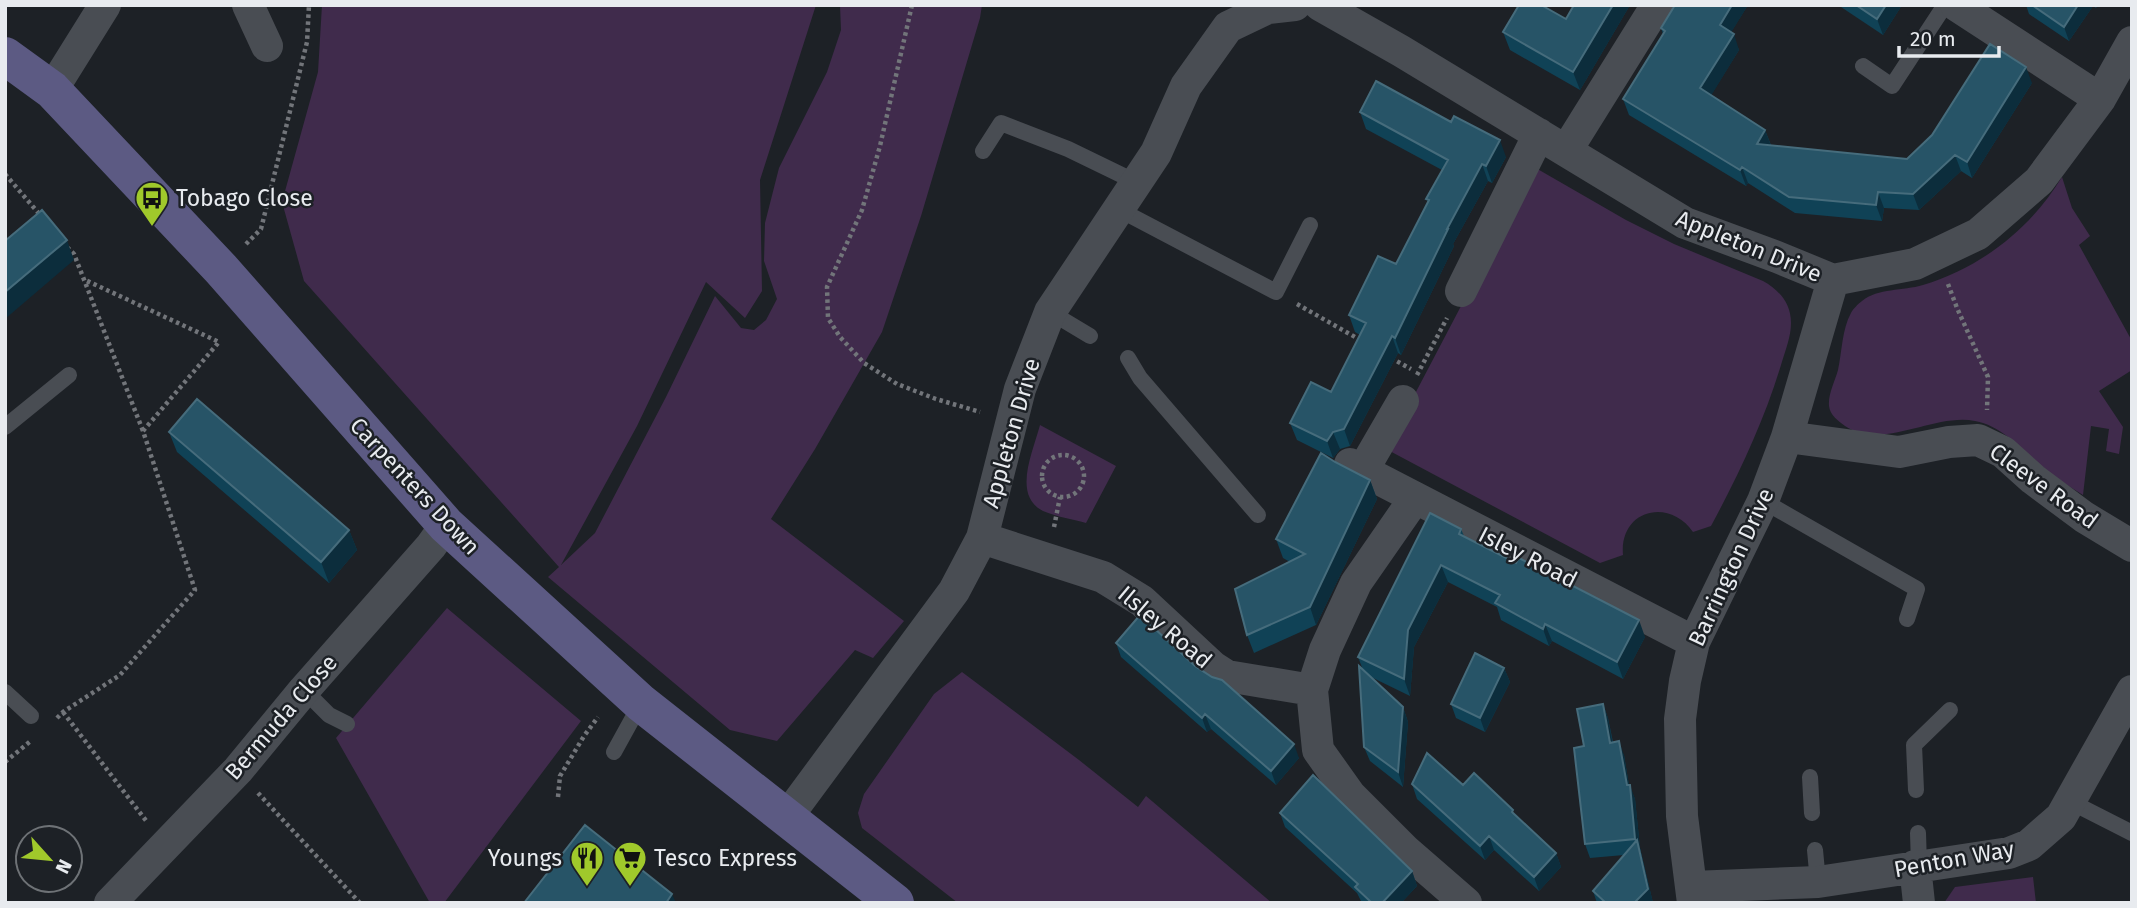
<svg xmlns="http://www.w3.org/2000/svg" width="2137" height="908" viewBox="0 0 2137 908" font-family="'Fira Sans',sans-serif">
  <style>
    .green { fill: #402b4c }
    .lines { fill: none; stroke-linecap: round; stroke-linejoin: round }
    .path { stroke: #72757a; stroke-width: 4.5; stroke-dasharray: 3.5 3.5; stroke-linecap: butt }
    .lane { stroke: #494d53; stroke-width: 16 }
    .street { stroke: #494d53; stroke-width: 32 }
    .secondary { stroke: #5c5a83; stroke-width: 38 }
    .wall { fill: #104256 }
    .shaded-wall { fill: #0c2d3c }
    .building { fill: #275467; stroke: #466c7c; stroke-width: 2 }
    .labels { text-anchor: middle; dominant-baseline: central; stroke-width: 5; stroke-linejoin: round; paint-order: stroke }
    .poi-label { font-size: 23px; fill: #e8ebef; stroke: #1d2126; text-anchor: start }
    .street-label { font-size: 23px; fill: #e8ebef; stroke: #1d2126 }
  </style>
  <rect width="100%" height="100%" fill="#1d2126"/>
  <path class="green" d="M322 5H816L760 180 762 291 745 318 706 282 637 426 561 565 595 533 666 397 715 296 741 328 754 330 766 320 777 299 764 261 765 223 779 168 827 72 841 30 840 5H982L980 18 921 216 882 332 815 449 771 519 904 621 873 658 855 650 777 741 730 730 548 577 559 567 304 281 282 202 318 72Z
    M1534 167 1626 220 1674 244 1763 281C1779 290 1791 303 1791 323 1791 337 1785 351 1781 365 1764 421 1739 474 1711 526L1693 532C1669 497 1619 510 1623 555L1600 563 1386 449Z
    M2062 177 2072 208 2090 236 2079 245 2132 341V370L2099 391 2123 427 2119 454 2106 451 2109 429 2091 426 2083 495C2068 486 2053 476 2040 465 2020 448 2002 426 1975 421 1933 413 1884 451 1845 426 1838 421 1830 415 1829 406 1828 394 1835 381 1838 370 1842 352 1842 329 1851 313 1853 309 1858 304 1862 301 1878 288 1903 291 1923 285 1982 267 2030 229 2062 177Z
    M1040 425 1116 466 1086 523C1072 519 1057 517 1043 511 1012 495 1033 452 1040 425Z
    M447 608 581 721 444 903H430L336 738Z
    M962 672 1079 760 1138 807 1146 796 1272 903H958L862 828 858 813 864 794 934 694Z
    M2033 877 2036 903H1944L1955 887Z"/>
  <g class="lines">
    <path class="path" d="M912 5 880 146 862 210 827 287 828 318 840 337 864 363 897 384 936 399 980 412
      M5 174 41 216
      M246 244 261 229 307 42 309 5
      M67 247 74 254 143 431
      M1948 284 1957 308 1988 377 1987 410
      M1297 304 1362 341
      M1391 358 1411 369
      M1417 375 1447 318
      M1042 476a21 21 0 1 1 42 0a21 21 0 1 1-42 0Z
      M1054 527 1060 497
      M63 712 147 822
      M57 718 63 712 120 675 195 590 143 431 219 342 83 279
      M5 762 32 740
      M258 793 360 903
      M558 797 560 776 584 736 598 717"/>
    <path class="lane" d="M1863 66 1892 86 1945 5
      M983 151 1001 123 1068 149 1136 182
      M1118 209 1276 292 1310 225
      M1050 312 1090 336
      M1128 358 1140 378 1258 515
      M5 427 69 375
      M1763 501 1917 589 1907 619
      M304 690 329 715 347 724
      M5 692 31 716
      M614 752 641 703
      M1810 777 1812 813
      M1916 790 1914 745 1950 710
      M2071 802 2132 833
      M1918 833 1919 865
      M1815 850 1818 882"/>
    <path class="street" d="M248 5 267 46
      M1320 5 1401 51 1685 223 1777 257 1833 280 1915 264 1978 234 2039 181 2100 99 2132 42
      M1956 5 2100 99
      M52 90 105 5
      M1566 151 1657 5
      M1461 291 1539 134
      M1787 437 1899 452 1949 442 1978 440 2003 452 2033 479 2084 517 2132 546
      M1350 464 1694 642
      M1363 470 1403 401
      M1415 498 1356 583 1325 650 1312 690 1318 750 1350 795 1405 850 1466 903
      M982 538 1103 577 1142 601 1213 667 1227 676 1312 690
      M787 817 954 591 982 538 1020 389 1050 312 1156 153 1186 86 1228 27 1268 8 1295 5
      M1915 866 1919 903
      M1692 887 1818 882 2009 853 2029 845 2061 817 2132 691
      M110 903 238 770 304 690 431 546 446 525
      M1693 903 1682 816 1680 719 1685 681 1694 642 1763 501 1787 437 1833 280"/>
    <path class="secondary" d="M5 56 52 90 221 269 446 525 641 703 895 903"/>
  </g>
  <path class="wall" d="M1574 5H1630L1580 90 1510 50 1503 32 1566 19Z
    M1748 5 1731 32 1739 50 1711 95 1765 130 1771 145 1907 159 2032 83 1972 178 1961 171 1919 210 1884 208 1882 221 1795 213 1748 183 1746 186 1629 115 1623 99 1663 34 1661 28Z
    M1838 5H1902L1883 35Z
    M2026 5H2098L2096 8 2093 6 2069 41 2029 14Z
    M1360 112 1506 157 1492 183 1488 181 1453 244 1454 246 1401 355 1398 353 1350 446 1340 449 1333 458 1297 440 1290 423 1331 392 1360 335 1355 332 1349 315 1396 264 1428 202 1426 199 1442 170 1366 129Z
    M169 432 349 530 357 550 329 583 177 452Z
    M1370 480 1377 499 1316 625 1254 653 1247 635 1290 562 1283 558 1276 539Z
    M1461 529 1464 536 1645 637 1623 679 1552 641 1549 646 1501 620 1497 607 1448 582 1414 647 1410 696 1371 677 1403 707 1408 722 1403 787 1370 761 1364 747 1363 670 1358 657Z
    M1116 643 1195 666 1299 758 1276 785 1211 729 1207 732 1121 657Z
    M1504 668 1510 682 1485 732 1456 718 1451 704Z
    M1603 704 1608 718 1613 742 1624 755 1629 785 1635 799 1640 848 1653 903H1597L1593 891 1624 855 1590 858 1585 844 1584 746Z
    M1412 784 1463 785 1515 815 1556 853 1561 867 1539 891 1494 850 1485 860 1417 799Z
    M1280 813 1412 871 1417 886 1401 903H1362L1357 893 1285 827Z"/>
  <path class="shaded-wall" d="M1613 5H1630L1580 90 1573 72Z
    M1732 5H1748L1726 41 1720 25Z
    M1886 5H1902L1883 35 1877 19Z
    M2078 5 2093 6 2069 41 2064 27Z
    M1734 34 1739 50 1706 104 1700 88Z
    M2026 67 2032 83 1972 178 1967 162Z
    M1765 130 1771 146 1757 144Z
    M1500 140 1506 157 1492 183 1486 166Z
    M1955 155 1961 171 1919 210 1913 194Z
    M1482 164 1488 181 1453 244 1454 246 1401 355 1395 338 1447 229Z
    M1742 167 1748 183 1746 186 1740 170Z
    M1878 192 1884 208 1882 221 1876 205Z
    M67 240 74 260 5 319V292Z
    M1392 336 1398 353 1350 446 1344 429Z
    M1333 432 1340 449 1333 458 1327 441Z
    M1370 480 1377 499 1316 625 1310 607Z
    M349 530 357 550 329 583 321 562Z
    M1441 565 1448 582 1414 647 1410 696 1404 679 1408 630Z
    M1639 620 1645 637 1623 679 1617 662Z
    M1545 624 1552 641 1549 646 1543 629Z
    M1504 668 1510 682 1485 732 1480 718Z
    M1603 704 1608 718 1615 757 1610 743Z
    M1403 707 1408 722 1403 787 1398 772Z
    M1205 714 1211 729 1207 732 1202 718Z
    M1619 741 1624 755 1630 791V785L1635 799 1640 848 1653 903H1634L1639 850 1635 839 1627 785Z
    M1294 744 1299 758 1276 785 1271 771Z
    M1489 836 1494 850 1485 860 1480 846Z
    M1556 853 1561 867 1539 891 1534 877Z
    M1412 871 1417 886 1401 903H1382Z
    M672 894 676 903H666Z"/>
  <path class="building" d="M1519 5H1541L1566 19 1574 5H1613L1573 72 1503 32Z
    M1675 5H1732L1720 25 1734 34 1700 88 1765 130 1757 144 1907 159 1932 135 1990 44 2026 67 1967 162 1955 155 1913 194 1878 192 1876 205 1789 197 1742 167 1740 170 1623 99 1665 31 1661 28Z
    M1856 5H1886L1877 19Z
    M2032 5H2078L2064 27Z
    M1376 81 1451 122 1454 116 1500 140 1486 166 1482 164 1447 229H1448L1395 338 1392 336 1344 429 1333 432 1327 441 1290 423 1311 382 1331 392 1366 323 1349 315 1378 256 1396 264 1429 200 1426 199 1448 160 1360 112Z
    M42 210 67 240 5 292V241Z
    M197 399 349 530 321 562 169 432Z
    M1321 453 1335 462 1370 480 1310 607 1247 635 1235 589 1305 554 1276 539Z
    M1430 513 1461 529 1459 534 1516 563 1519 558 1639 620 1617 662 1545 624 1543 629 1495 603 1500 595 1441 565 1408 630 1404 679 1358 657Z
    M1140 615 1195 666 1212 677 1222 680 1294 744 1271 771 1205 714 1202 718 1116 643Z
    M1475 653 1504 668 1480 718 1451 704Z
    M1359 666 1403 707 1398 772 1364 747Z
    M1603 704 1610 743 1619 741 1627 785H1630L1635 839 1585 844 1574 748 1584 746 1577 709Z
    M1427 753 1463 785 1474 773 1513 810 1512 812 1556 853 1534 877 1489 836 1480 846 1412 784Z
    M1313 775 1412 871 1382 903H1372L1355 887 1358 884 1280 813Z
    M585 825 672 894 666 903H524Z
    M1637 840 1648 889 1634 903H1606L1593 891Z"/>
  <defs>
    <symbol id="bus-pin" viewBox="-11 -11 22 30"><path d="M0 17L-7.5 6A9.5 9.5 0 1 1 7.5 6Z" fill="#a0c92b" stroke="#1d2126"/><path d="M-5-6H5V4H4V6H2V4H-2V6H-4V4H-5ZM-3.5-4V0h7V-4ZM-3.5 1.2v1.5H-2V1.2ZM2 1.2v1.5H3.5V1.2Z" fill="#111"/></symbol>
    <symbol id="restaurant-pin" viewBox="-11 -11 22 30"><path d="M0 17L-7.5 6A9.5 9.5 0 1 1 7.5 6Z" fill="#a0c92b" stroke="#1d2126"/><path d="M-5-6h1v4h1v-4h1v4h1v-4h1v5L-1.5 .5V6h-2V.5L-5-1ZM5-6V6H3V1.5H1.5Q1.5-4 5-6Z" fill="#111"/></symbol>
    <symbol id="supermarket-pin" viewBox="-11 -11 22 30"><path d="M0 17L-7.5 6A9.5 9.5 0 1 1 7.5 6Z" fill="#a0c92b" stroke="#1d2126"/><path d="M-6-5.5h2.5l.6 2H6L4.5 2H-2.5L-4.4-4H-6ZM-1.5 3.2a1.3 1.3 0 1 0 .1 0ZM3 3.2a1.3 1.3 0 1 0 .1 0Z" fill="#111"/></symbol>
  </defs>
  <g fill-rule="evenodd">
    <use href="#bus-pin" x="133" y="179" width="38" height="52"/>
    <use href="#restaurant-pin" x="568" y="839" width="38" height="52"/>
    <use href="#supermarket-pin" x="611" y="839" width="38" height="52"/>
  </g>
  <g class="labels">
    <g class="poi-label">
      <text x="176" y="198">Tobago Close</text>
      <text x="562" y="858" text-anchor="end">Youngs</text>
      <text x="654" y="858">Tesco Express</text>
    </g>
    <g class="street-label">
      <text transform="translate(1749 246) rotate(22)">Appleton Drive</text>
      <text transform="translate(1011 433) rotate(-74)">Appleton Drive</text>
      <text transform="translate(415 486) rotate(47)">Carpenters Down</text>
      <text transform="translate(2044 486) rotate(36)">Cleeve Road</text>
      <text transform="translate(1528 557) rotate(27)">Isley Road</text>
      <text transform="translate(1731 567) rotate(-65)">Barrington Drive</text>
      <text transform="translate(1165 627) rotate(40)">Ilsley Road</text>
      <text transform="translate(281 717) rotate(-49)">Bermuda Close</text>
      <text transform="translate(1954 859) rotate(-10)">Penton Way</text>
    </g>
  </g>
  <rect width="2137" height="908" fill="none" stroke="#e8ebef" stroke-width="14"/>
  <g transform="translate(49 859) rotate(117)"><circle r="33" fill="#1d2126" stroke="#6e7276" stroke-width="2"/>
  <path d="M0-5L12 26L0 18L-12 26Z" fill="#a0c92b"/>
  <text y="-10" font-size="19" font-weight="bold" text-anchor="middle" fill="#e8ebef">N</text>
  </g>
  <path d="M1899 46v10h100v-10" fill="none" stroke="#e8ebef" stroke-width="3.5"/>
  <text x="1910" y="46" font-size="21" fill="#e8ebef" stroke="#1d2126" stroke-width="5" paint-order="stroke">20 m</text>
</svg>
